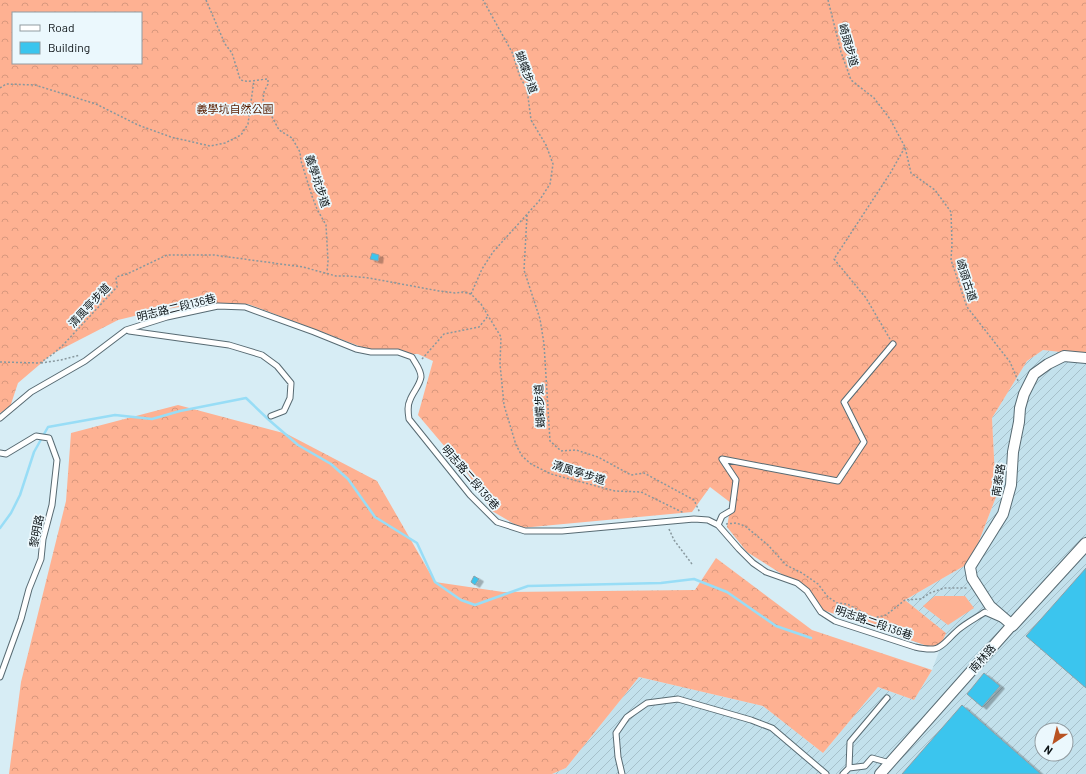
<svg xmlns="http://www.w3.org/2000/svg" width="1086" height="774" viewBox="0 0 1086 774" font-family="Barlow,'Noto Sans TC',sans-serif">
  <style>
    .industrial { fill: url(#industrial-furrows); fill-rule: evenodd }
    .green { fill: #feb192 }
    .forest { fill: url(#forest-crowns); fill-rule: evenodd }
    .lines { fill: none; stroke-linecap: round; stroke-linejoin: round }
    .stream { stroke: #98ddf6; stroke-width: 2.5 }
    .building { fill: #3ac5ee; stroke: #8ca1a8; filter: url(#shadow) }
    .service-casing { stroke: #586b73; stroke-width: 7 }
    .minor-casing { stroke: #586b73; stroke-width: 12 }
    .tertiary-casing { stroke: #586b73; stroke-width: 14 }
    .path { stroke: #88989e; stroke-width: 1.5; stroke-dasharray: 2 2; stroke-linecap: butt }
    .service { stroke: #fff; stroke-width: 5 }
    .minor { stroke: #fff; stroke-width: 10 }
    .tertiary { stroke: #fff; stroke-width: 12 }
    .labels { text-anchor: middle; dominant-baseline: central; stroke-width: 3.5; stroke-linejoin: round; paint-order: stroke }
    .street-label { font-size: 11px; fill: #0c1316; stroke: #ebf8fd }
    .park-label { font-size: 11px; fill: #581e00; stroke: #ebf8fd }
  </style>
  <defs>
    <pattern id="industrial-furrows" width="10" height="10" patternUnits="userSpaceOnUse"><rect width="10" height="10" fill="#c3e1ec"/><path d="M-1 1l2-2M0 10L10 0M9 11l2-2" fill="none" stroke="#a6c0ca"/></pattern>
    <pattern id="forest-crowns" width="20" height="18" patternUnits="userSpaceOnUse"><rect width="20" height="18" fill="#feb192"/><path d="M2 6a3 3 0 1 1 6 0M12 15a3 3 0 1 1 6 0" fill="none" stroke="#d8977d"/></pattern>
    <filter id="shadow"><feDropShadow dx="4.5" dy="2.5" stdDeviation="0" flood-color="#0004"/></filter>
  </defs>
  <rect width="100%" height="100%" fill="#d7edf5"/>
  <path class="industrial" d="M1043 350 1086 355V774H552L566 768 639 677 763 706 823 753 878 687 914 700 932 670 946 633 905 600 971 562 996 497 992 418 1027 361ZM1042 730H1066V754H1042Z"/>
  <path class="green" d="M935 596H965L974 608 948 625 923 606Z"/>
  <path class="forest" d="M0 0H1086V355L1043 350 1027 361 992 418 996 497 971 562 905 600 946 633 939 650 823 610 799 585 747 552 727 527 731 503 710 487 692 512 521 528 492 511 468 474 418 415 433 361 418 354H380L248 304H197L155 311 118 320 52 354 18 383 10 407 0 413ZM13 13H141V63H13Z
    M178 405 287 434 377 481 435 582 503 592 695 590 716 558 812 630 932 670 914 700 878 687 823 753 763 706 639 677 566 768 552 774H9L21 682 66 501 71 433Z"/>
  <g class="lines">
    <path class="stream" d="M0 528 11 513 20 495 34 452 48 427 115 415 152 419 180 411 246 398 269 420 298 445 331 464 348 479 375 517 417 543 435 582 461 600 475 605 528 586 661 583 694 579 727 592 776 626 811 638"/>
  </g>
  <path class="building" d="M372 253 379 255 378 261 370 259Z
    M1086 568V688L1026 636Z
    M474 576 479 579 475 585 471 582Z
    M984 673 1000 686 982 707 967 694Z
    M962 705 1041 774H902Z"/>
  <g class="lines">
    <defs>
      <path id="service" d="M129 331 229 345 262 355 277 366 291 383 290 398 284 411 271 416
        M0 418 31 392 85 361 126 330 167 317 218 306 245 307 314 332 356 349 371 352H398L412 357C415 363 421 369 421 377 420 385 413 392 410 400 407 406 408 412 409 419L470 495 497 522 525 531H562L694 519 708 520 718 525 739 549 753 563 766 572 797 583 807 591 821 612 835 621 915 647C942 653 940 646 958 630 966 623 976 618 985 612L1001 619
        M0 453 6 454 36 436 49 438 57 460 52 505 43 539 41 559 29 589 21 619 0 677
        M718 525 722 516 732 510 736 480 722 459 838 481 864 442 844 402 893 344
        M849 768 850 742 887 698
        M622 774 618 757 616 733 627 717 647 703 678 699 751 720 772 728 826 774
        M843 774 849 768 865 766 872 758 890 763"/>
      <path id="minor" d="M880 774 1012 625 990 606 972 578 970 567 1003 514 1011 485 1013 452 1019 422 1020 408 1024 394 1034 374 1048 364 1064 356 1086 358"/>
      <path id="tertiary" d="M1012 625 1086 544"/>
    </defs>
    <use href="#service" class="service-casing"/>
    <use href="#minor" class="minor-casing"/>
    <use href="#tertiary" class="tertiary-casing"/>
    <path class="path" d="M206 0 225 44 232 53 240 79C246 84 259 79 268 79V84L264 92 263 100 279 130 292 138 300 152 301 161 312 196 317 209 326 225 328 261 327 272
      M828 0 841 52 851 80 874 98 890 119 905 147 911 173 935 190 951 212 952 244 951 260 967 307 1010 362 1019 383
      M0 88 6 84 35 85 96 104 138 125 171 137 210 146 225 143 241 135 248 124 254 80
      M527 215 524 270 540 319 544 344 550 441 561 451 576 450 598 457 631 475 644 473 694 500 700 513
      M471 294 482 269 493 252 539 201 550 184 553 164 546 145 531 120 527 89 520 77 512 52 483 0
      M890 339 866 298 834 259 891 172 905 147
      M422 359 444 334 479 327 488 316
      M0 362 40 363 53 354 64 344 117 287 116 277 127 274 167 255H214L303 267 336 276H349L369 278 439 291 455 293 463 292 471 294 481 304 501 337 500 364 504 405 516 445 522 456 531 464 551 474 615 491 641 492 684 513
      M41 363 61 360 80 355
      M726 524 736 523 745 526 768 545 786 565 802 573 818 584 828 597 837 603 847 604 874 618 886 615 905 600 921 599 930 593 944 588H967
      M669 529 674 540 692 564"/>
    <use href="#service" class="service"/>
    <use href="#minor" class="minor"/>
    <use href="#tertiary" class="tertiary"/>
  </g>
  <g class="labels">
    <g class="street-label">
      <text transform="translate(849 45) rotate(74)">崎頭步道</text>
      <text transform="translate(527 72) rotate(70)">蝴蝶步道</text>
      <text transform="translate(318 181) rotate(72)">義學坑步道</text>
      <text transform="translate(967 280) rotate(72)">崎頭古道</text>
      <text transform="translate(89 305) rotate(-47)">清風亭步道</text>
      <text transform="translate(176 307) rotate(-14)">明志路二段136巷</text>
      <text transform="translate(539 406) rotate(-93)">蝴蝶步道</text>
      <text transform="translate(579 472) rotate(17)">清風亭步道</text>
      <text transform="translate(471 477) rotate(49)">明志路二段136巷</text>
      <text transform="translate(998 480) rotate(-81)">南泰路</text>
      <text transform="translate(36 531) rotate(-79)">黎明路</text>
      <text transform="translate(874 622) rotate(19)">明志路二段136巷</text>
      <text transform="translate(982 658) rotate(-49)">南林路</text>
    </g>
    <g class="park-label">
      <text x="235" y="108">義學坑自然公園</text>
    </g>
  </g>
  <rect x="12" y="12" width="130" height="52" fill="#ebf8fd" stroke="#929ca1"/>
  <rect x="20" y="25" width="20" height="6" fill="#ffffff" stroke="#929ca1"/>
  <text x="48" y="32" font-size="12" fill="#0c1316">Road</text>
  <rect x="20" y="42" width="20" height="12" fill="#3ac5ee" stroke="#929ca1"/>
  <text x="48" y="52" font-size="12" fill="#0c1316">Building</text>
  <g transform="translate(1054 742) rotate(215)"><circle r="19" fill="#ebf8fd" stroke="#929ca1"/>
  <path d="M0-3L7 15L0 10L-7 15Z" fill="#b85323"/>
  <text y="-6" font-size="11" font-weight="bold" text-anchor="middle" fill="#0c1316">N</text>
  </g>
</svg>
